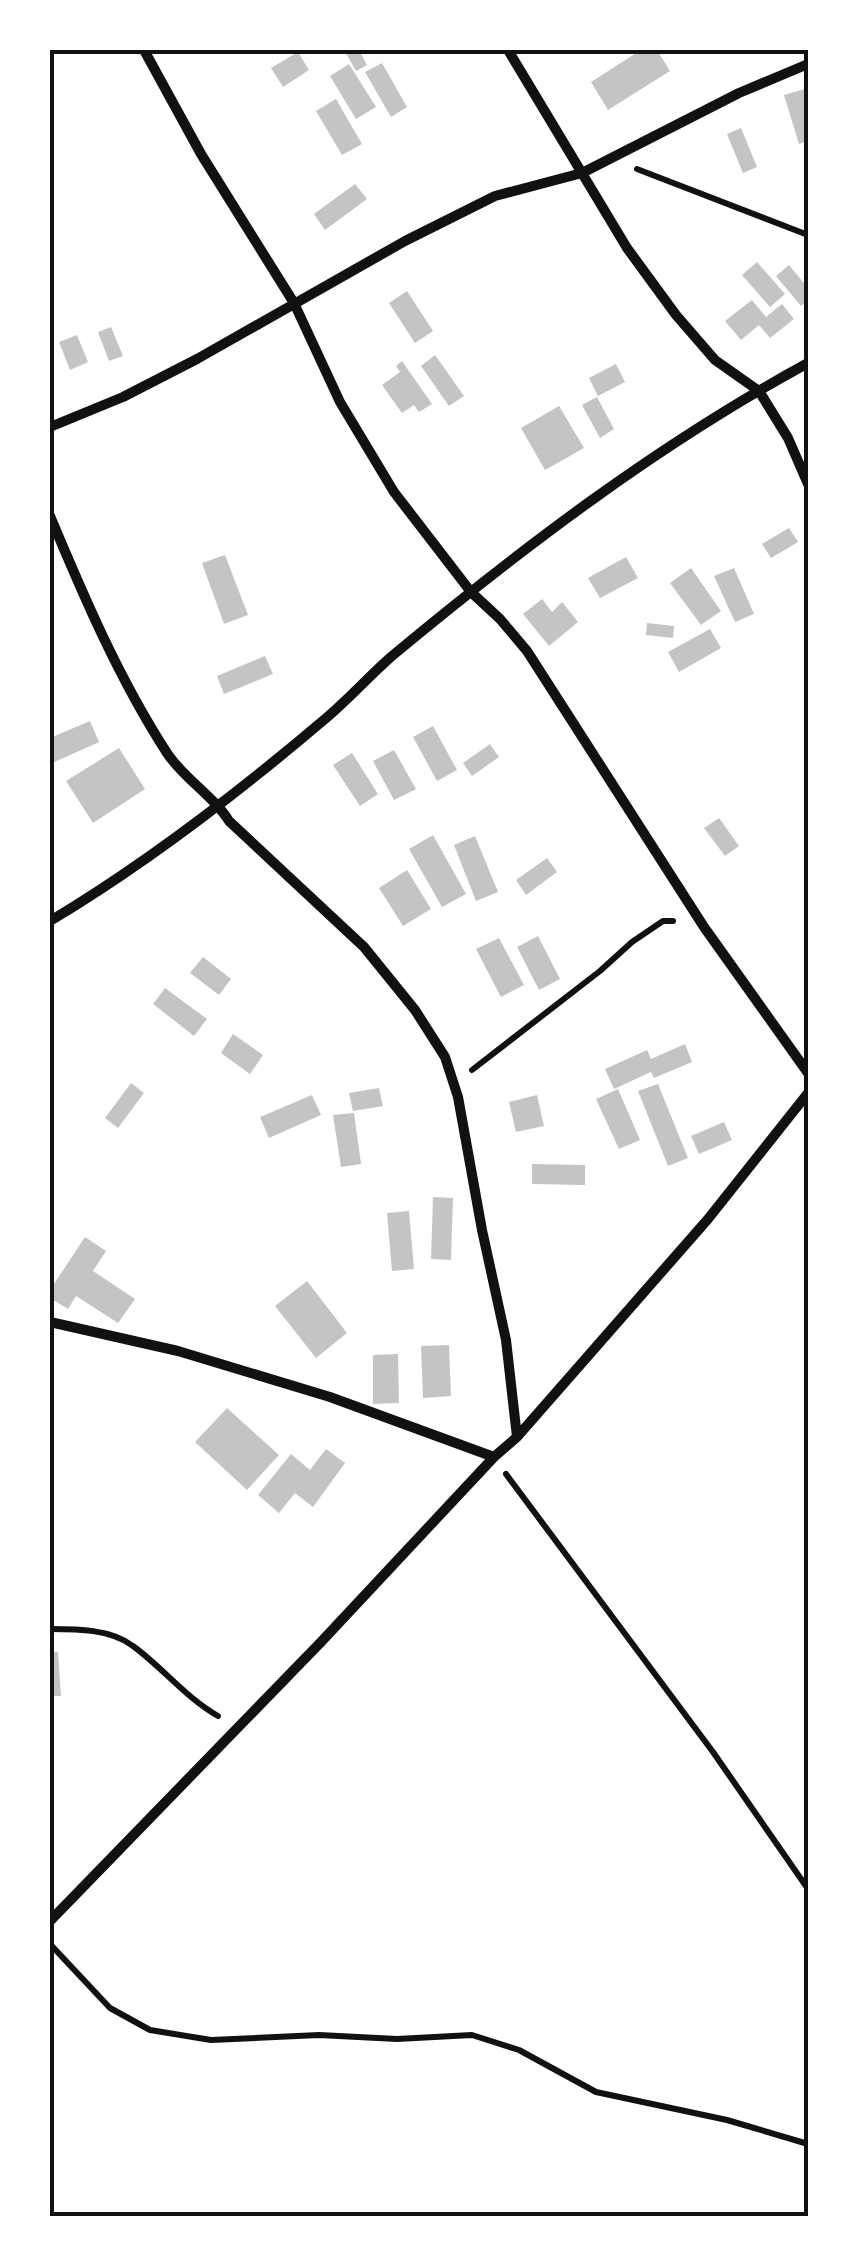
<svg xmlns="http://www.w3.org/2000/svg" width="858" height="2266" viewBox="0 0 858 2266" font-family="'Titillium Web',sans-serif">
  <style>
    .building { fill: #c4c4c4 }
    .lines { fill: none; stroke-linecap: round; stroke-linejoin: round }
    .path { stroke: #111; stroke-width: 6 }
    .minor { stroke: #111; stroke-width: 10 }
    .neatline { fill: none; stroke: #111; stroke-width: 4 }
  </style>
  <rect width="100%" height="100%" fill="#fff"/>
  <path class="building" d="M344 50H359L367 65 356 71Z
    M641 50H657L670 71 608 110 591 82Z
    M298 52 309 70 283 87 271 68Z
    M382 63 407 107 391 117 365 72Z
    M349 64 376 107 356 119 330 76Z
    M805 89 808 141 799 144 784 95Z
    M336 99 362 144 342 155 316 111Z
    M741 128 757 167 743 173 727 134Z
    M355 184 367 199 325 230 314 214Z
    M757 262 785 294 770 307 742 275Z
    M789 265 808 288V300L801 306 776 276Z
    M407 291 433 331 415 343 389 303Z
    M752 300 766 317 782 304 794 319 770 338 759 325 741 340 725 321Z
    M111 327 123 356 109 361 98 332Z
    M77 335 88 362 70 370 59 342Z
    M435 355 464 396 449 406 421 366Z
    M402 361 432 404 419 412 414 405 402 413 382 385 400 372 396 366Z
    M616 364 625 382 598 396 589 378Z
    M597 397 614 429 600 438 582 405Z
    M559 406 584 448 545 470 521 428Z
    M789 528 798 542 771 558 762 544Z
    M225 555 248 615 224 624 202 563Z
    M626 557 638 578 600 598 588 578Z
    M691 568 721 611 701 625 670 583Z
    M734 568 754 614 735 622 714 576Z
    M542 599 552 612 562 602 578 622 549 646 523 614Z
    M647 623 674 626 673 638 646 635Z
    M710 629 721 648 679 672 668 652Z
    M265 656 273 674 224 694 217 676Z
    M90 721 99 742 50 764V738Z
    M433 726 457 770 437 781 413 737Z
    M490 744 499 757 472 776 463 763Z
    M119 748 145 789 93 823 66 781Z
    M394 750 416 789 394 800 373 761Z
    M352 753 378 794 360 806 333 765Z
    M719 818 739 846 725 856 704 828Z
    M433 835 466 894 442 907 409 849Z
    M475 836 498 892 476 901 454 845Z
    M547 858 557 872 526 895 516 880Z
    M407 870 431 909 403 926 379 888Z
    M538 936 560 979 539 990 517 947Z
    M499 938 524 985 501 997 476 949Z
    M203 957 231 979 219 995 190 973Z
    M165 988 207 1019 194 1036 153 1004Z
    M233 1034 263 1055 250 1074 221 1053Z
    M685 1044 692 1062 654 1078 651 1072 614 1089 605 1069 647 1050 651 1059Z
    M131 1083 144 1093 118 1128 105 1118Z
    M658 1084 688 1158 668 1166 638 1091Z
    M379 1088 383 1106 353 1111 349 1093Z
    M618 1089 640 1140 619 1149 596 1099Z
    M312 1095 321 1115 269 1138 260 1117Z
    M537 1095 544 1126 516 1132 509 1102Z
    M354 1113 361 1164 341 1167 333 1115Z
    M724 1122 732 1140 699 1154 691 1136Z
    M532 1164 585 1165V1185L532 1184Z
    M433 1197 453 1198 451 1260 431 1259Z
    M409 1211 414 1269 392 1271 387 1213Z
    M85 1237 106 1251 93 1271 135 1299 118 1323 76 1296 68 1309 50 1298V1290Z
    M307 1281 347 1333 316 1358 275 1306Z
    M449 1345 451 1396 423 1398 421 1346Z
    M398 1354 399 1403 373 1404V1355Z
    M227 1408 279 1455 247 1490 195 1442Z
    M326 1449 345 1463 313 1507 295 1493 279 1513 258 1495 291 1454 310 1470Z
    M50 1652H58L61 1696H50Z"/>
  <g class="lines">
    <path class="path" d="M637 169 808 235
      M472 1070 600 971 632 942 663 921H673
      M506 1474 713 1752 808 1889
      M50 1629C77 1629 111 1629 133 1646 163 1668 185 1697 218 1716
      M50 1944 110 2008 150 2030 211 2040 319 2035 397 2039 472 2035 519 2050 596 2092 727 2120 808 2144"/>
    <path class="minor" d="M144 50 201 154 294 303 340 402 394 492 471 592 500 619 527 651 704 927 808 1073
      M508 50 627 248 676 315 715 360 759 391 788 438 808 484
      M50 427 123 397 197 359 405 241 495 196 582 173 739 93 808 64
      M50 516C84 597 119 679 167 753 184 779 213 795 229 821L364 947 415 1010 445 1057 458 1097 482 1230 506 1340 517 1437
      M50 921C147 863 239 792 325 719 349 699 369 676 392 656 522 548 659 444 808 363
      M50 1322 178 1351 330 1397 494 1457
      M50 1921 321 1642 494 1457 517 1437 708 1219 808 1093"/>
  </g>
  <rect width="858" height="2266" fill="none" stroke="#ffffff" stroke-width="105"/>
  <rect x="52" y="52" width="754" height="2162" class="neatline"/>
</svg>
